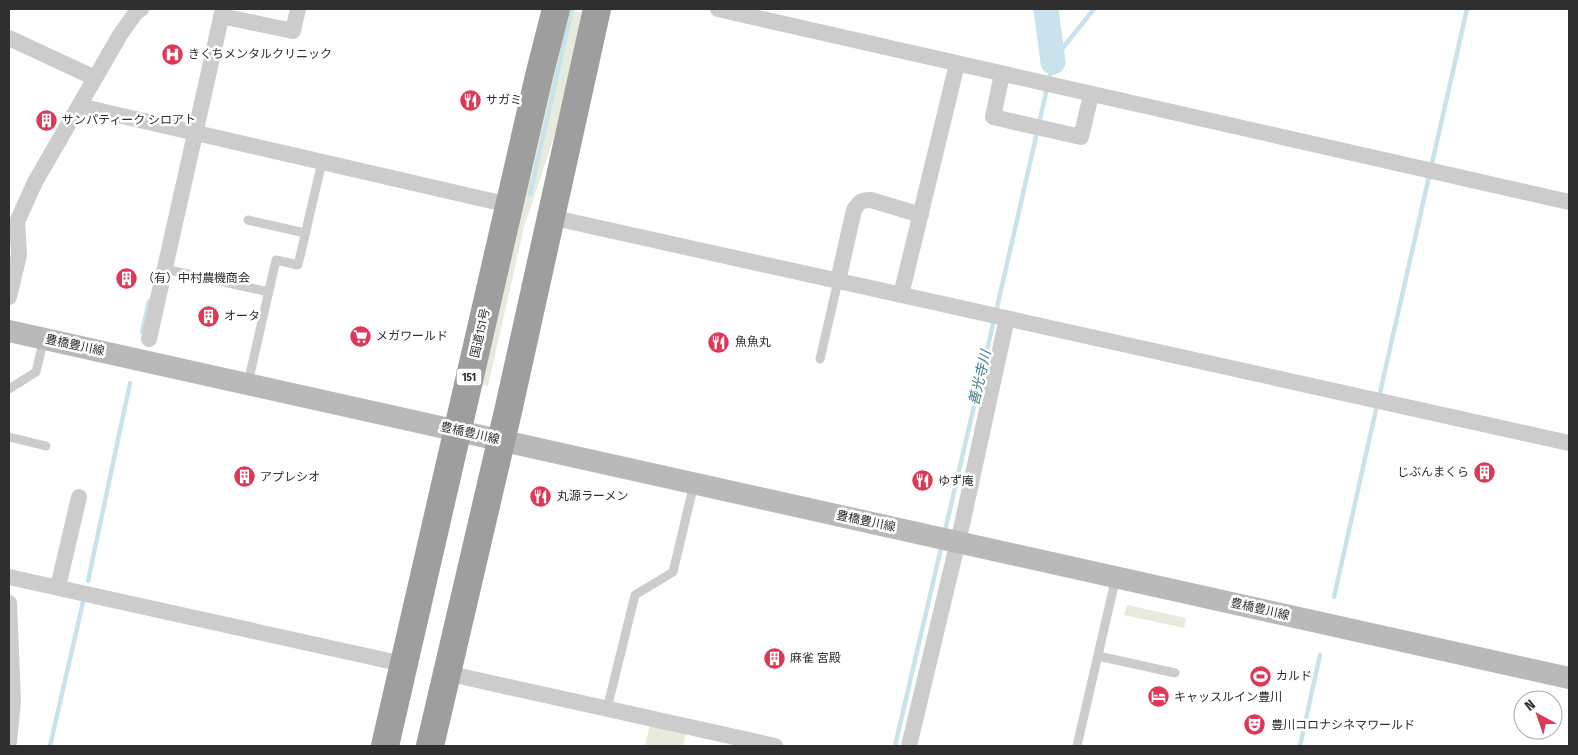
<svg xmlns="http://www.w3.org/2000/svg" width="1578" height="755" viewBox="0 0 1578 755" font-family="'Fira Sans Condensed','Noto Sans JP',sans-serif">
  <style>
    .grass { fill: #e6ebdd }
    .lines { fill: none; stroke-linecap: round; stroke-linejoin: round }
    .stream { stroke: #cae2eb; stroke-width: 4.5 }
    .river { stroke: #cae2eb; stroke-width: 25 }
    .service { stroke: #ccc; stroke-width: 9 }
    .minor { stroke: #ccc; stroke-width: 16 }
    .secondary { stroke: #b9b9b9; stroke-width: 22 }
    .trunk { stroke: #9e9e9e; stroke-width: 28 }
    .labels { text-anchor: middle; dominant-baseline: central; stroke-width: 5; stroke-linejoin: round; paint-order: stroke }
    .shield { fill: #fff; stroke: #6d6d6d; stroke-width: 1 }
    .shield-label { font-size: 11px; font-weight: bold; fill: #2f2f2f }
    .poi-label { font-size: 12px; fill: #2f2f2f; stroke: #fff; text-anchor: start }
    .street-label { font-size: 12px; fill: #2f2f2f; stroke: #fff }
    .water-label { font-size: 14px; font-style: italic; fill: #3f798e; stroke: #fff }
  </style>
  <rect width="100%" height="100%" fill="#fff"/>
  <path class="grass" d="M569 10 582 12 560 119 524 227 488 386 475 383Z
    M1127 605 1186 618 1184 628 1124 615Z
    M650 725 686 733 683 746H645Z"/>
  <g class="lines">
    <path class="stream" d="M530 194 572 9
      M996 312 1053 62 1065 45 1094 9
      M142 332 149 301
      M1379 397 1467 9
      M945 531 994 320
      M88 581 130 383
      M1334 597 1377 405
      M50 746 83 602
      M895 746 942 544
      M1300 746 1320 655"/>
    <path class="river" d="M1046 9 1053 62"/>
    <path class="service" d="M248 220 305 233
      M165 269 269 292
      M820 359 838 281
      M248 383 276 260 298 265 322 162
      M9 389 36 372 44 338
      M9 437 46 446
      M1098 656 1175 673
      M607 709 635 595 673 572 694 484
      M1077 746 1116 577"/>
    <path class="minor" d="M718 9 1569 202
      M221 16 293 31 298 9
      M9 38 95 78
      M1002 74 993 117 1081 137 1091 95
      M79 106 509 205
      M550 217 1569 443
      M838 281 854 210C859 202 861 200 871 200L921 215
      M901 295 957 64
      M9 297 19 255 17 222 35 182 120 35 137 11 141 9
      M149 339 223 9
      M9 577 403 664
      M58 587 79 497
      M9 603 13 701 9 742
      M446 673 775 746
      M909 746 963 520 1007 318"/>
    <path class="secondary" d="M9 331 1569 678"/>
    <path class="trunk" d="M385 746 539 76 556 9
      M430 746 509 407 597 9"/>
  </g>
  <defs>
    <symbol id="hospital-disc" viewBox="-11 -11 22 22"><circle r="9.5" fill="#e03757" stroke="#fff"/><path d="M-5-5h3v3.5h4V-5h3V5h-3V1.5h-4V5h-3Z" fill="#fff"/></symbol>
    <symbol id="restaurant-disc" viewBox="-11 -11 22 22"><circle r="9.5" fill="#e03757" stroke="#fff"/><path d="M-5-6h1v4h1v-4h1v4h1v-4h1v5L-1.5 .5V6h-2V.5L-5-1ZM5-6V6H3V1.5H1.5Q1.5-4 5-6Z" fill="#fff"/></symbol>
    <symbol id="building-disc" viewBox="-11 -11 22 22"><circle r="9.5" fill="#e03757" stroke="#fff"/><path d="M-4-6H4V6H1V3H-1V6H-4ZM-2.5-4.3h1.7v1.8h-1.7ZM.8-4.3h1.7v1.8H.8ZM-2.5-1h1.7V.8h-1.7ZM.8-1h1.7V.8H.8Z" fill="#fff"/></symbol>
    <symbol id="supermarket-disc" viewBox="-11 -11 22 22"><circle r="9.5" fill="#e03757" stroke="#fff"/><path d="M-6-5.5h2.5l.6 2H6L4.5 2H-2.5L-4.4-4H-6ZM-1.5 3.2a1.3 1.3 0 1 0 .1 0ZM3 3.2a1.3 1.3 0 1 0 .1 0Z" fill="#fff"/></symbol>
    <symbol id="stadium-disc" viewBox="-11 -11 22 22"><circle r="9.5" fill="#e03757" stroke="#fff"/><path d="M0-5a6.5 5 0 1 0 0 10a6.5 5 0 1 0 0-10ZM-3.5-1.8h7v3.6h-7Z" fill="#fff"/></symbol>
    <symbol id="hotel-disc" viewBox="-11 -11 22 22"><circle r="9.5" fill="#e03757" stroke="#fff"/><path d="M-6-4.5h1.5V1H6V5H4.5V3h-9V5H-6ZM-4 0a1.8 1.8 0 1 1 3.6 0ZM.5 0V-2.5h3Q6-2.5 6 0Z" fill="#fff"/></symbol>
    <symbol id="theatre-disc" viewBox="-11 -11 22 22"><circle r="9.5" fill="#e03757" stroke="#fff"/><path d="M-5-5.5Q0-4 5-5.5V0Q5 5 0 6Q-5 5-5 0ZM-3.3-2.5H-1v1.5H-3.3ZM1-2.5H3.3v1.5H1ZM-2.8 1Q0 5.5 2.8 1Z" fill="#fff"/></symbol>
  </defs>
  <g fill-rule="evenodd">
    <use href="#hospital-disc" x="160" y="42" width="25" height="25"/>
    <use href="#restaurant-disc" x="458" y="88" width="25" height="25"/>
    <use href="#building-disc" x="34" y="108" width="25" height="25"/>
    <use href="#building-disc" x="114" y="266" width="25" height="25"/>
    <use href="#building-disc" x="196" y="304" width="25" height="25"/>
    <use href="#supermarket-disc" x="348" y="324" width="25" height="25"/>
    <use href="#restaurant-disc" x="706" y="330" width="25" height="25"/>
    <use href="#building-disc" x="1472" y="460" width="25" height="25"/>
    <use href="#building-disc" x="232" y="464" width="25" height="25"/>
    <use href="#restaurant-disc" x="910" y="468" width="25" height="25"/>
    <use href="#restaurant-disc" x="528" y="484" width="25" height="25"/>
    <use href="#building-disc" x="762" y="646" width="25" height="25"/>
    <use href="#stadium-disc" x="1248" y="664" width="25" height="25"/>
    <use href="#hotel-disc" x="1146" y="684" width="25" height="25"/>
    <use href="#theatre-disc" x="1242" y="712" width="25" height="25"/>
  </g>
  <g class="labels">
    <rect class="shield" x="456.5" y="368.5" width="25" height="17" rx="4"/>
    <g class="shield-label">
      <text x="469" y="377">151</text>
    </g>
    <g class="poi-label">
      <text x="188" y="54">きくちメンタルクリニック</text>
      <text x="486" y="100">サガミ</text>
      <text x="62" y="120">サンパティーク シロアト</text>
      <text x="142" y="278">（有）中村農機商会</text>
      <text x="224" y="316">オータ</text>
      <text x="376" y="336">メガワールド</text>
      <text x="735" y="342">魚魚丸</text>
      <text x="1469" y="472" text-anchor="end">じぶんまくら</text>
      <text x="260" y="477">アプレシオ</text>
      <text x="938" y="481">ゆず庵</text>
      <text x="557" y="496">丸源ラーメン</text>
      <text x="790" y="658">麻雀 宮殿</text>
      <text x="1276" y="676">カルド</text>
      <text x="1174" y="697">キャッスルイン豊川</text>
      <text x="1271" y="725">豊川コロナシネマワールド</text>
    </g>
    <g class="street-label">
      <text transform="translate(480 333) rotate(-77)">国道151号</text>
      <text transform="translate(75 345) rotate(12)">豊橋豊川線</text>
      <text transform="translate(470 433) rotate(13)">豊橋豊川線</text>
      <text transform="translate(866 521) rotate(12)">豊橋豊川線</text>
      <text transform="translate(1260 609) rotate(13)">豊橋豊川線</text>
    </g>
    <g class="water-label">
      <text transform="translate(980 378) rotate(-77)">善光寺川</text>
    </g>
  </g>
  <rect width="1578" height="755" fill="none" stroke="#2f2f2f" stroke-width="20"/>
  <g transform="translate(1538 715) rotate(320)"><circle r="24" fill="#ffffff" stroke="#acacac"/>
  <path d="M0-4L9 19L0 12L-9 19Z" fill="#e03757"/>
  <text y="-8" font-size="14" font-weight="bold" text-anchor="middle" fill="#2f2f2f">N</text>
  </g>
</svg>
